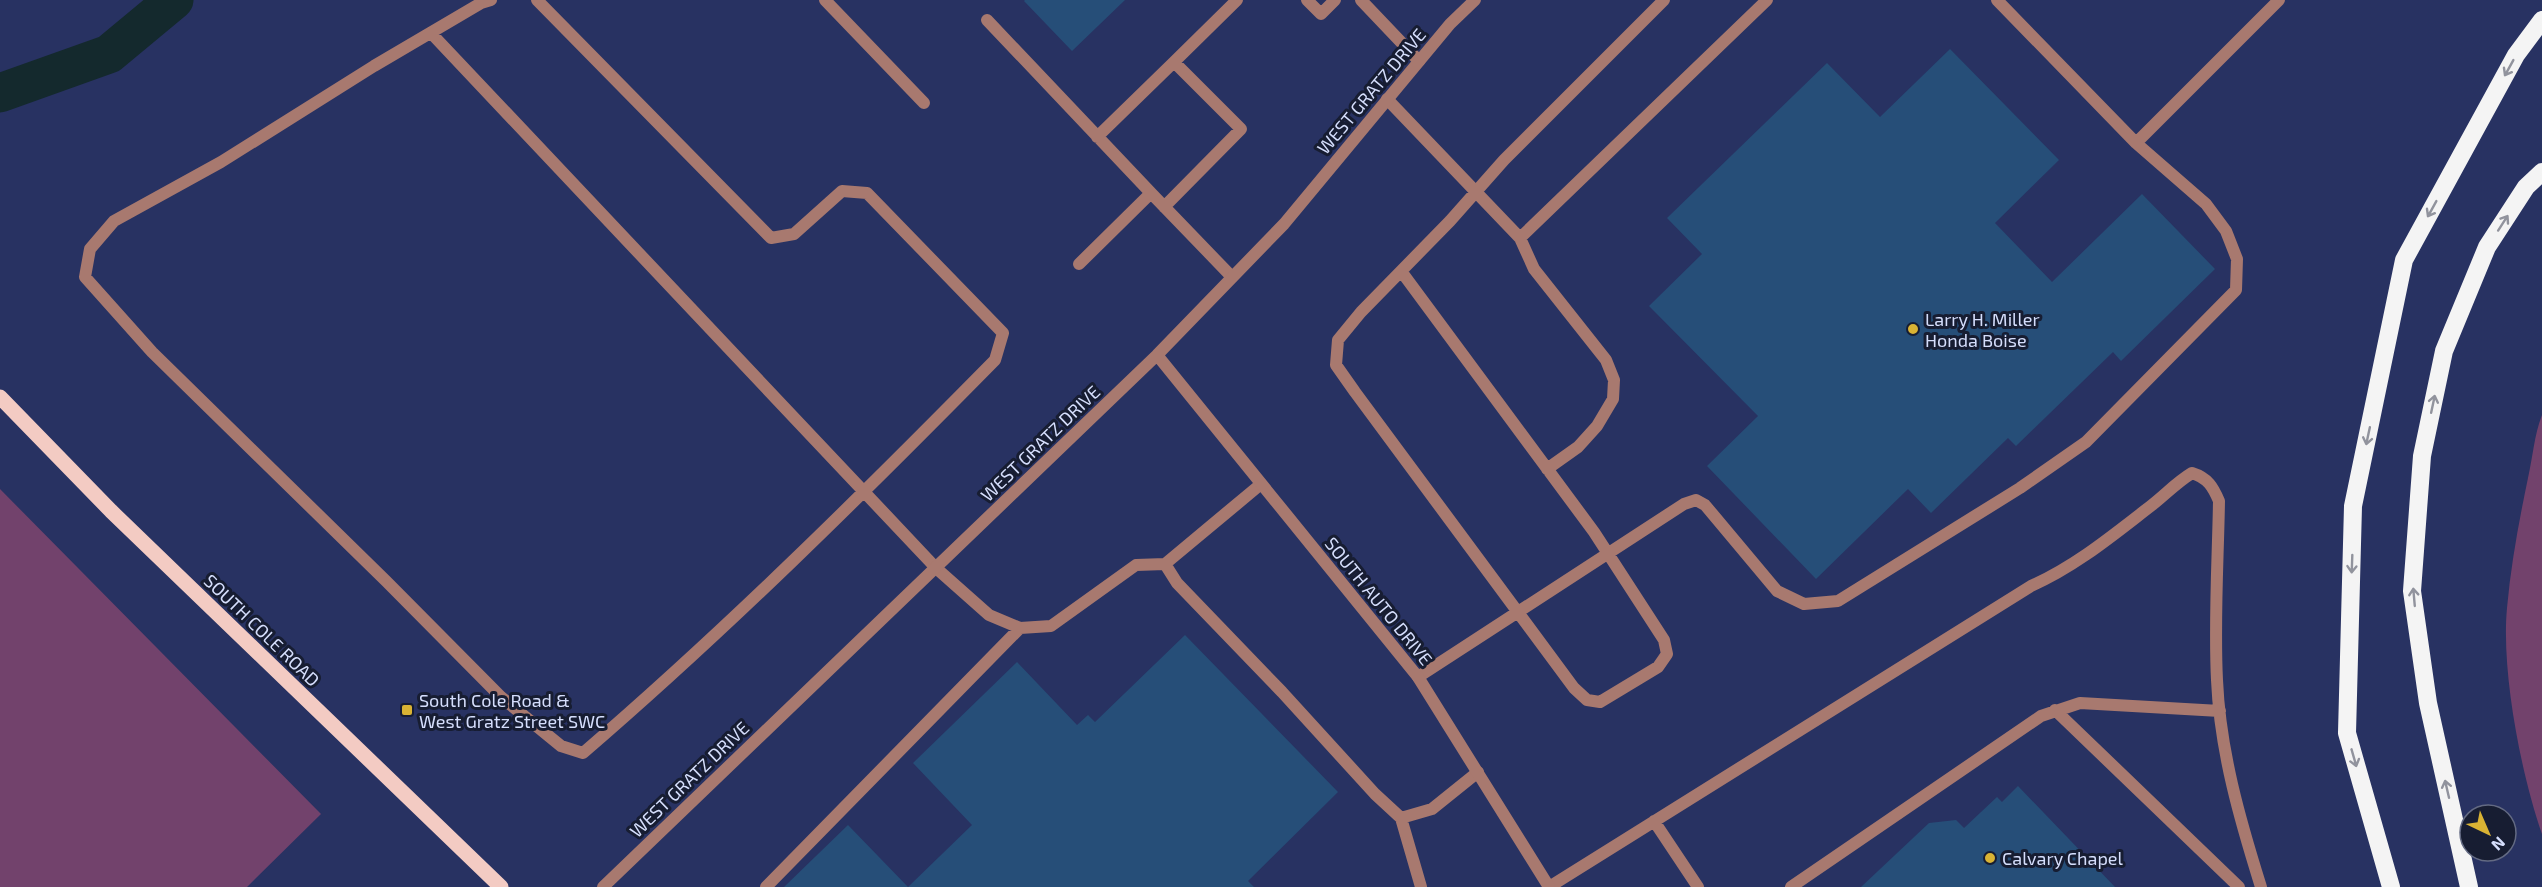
<svg xmlns="http://www.w3.org/2000/svg" width="2542" height="887" viewBox="0 0 2542 887" font-family="'Exo 2',sans-serif">
  <style>
    .green { fill: #72426c }
    .lines { fill: none; stroke-linecap: round; stroke-linejoin: round }
    .canal { stroke: #14292d; stroke-width: 39 }
    .building { fill: #264e78 }
    .lane { stroke: #a8796f; stroke-width: 12 }
    .street { stroke: #a8796f; stroke-width: 12 }
    .primary { stroke: #f3cbc3; stroke-width: 15 }
    .highway { stroke: #f4f4f4; stroke-width: 18 }
    .oneway { stroke: #91939d }
    .poi-dot { fill: #d9b334; stroke: #171d32; stroke-width: 2 }
    .labels { text-anchor: middle; dominant-baseline: central; stroke-width: 6; stroke-linejoin: round; paint-order: stroke }
    .street-label { font-size: 18px; fill: #d5defc; stroke: #171d32 }
    .poi-label { font-size: 18px; fill: #d5defc; stroke: #171d32; text-anchor: start }
  </style>
  <rect width="100%" height="100%" fill="#283262"/>
  <path class="green" d="M2542 415V834C2521 774 2501 671 2507 608 2511 564 2519 521 2528 478 2533 456 2534 436 2542 415Z
    M0 489 321 814 247 887H0Z"/>
  <g class="lines">
    <path class="canal" d="M0 93 109 54 174 0"/>
  </g>
  <path class="building" d="M1025 0H1125L1072 51 1024 1Z
    M1950 49 2059 160 1995 223 2052 282 2142 194 2215 269 2121 361 2113 352 2016 446 2008 438 1931 513 1908 489 1816 579 1707 466 1758 416 1649 306 1702 254 1667 218 1827 63 1880 117Z
    M1185 635 1338 792 1248 881 1254 887H784L848 825 908 887 972 825 913 763 1017 662 1077 725 1088 715 1095 722Z
    M2018 786 2115 887H1861L1929 823 1956 820 1964 828 1997 797 2002 802Z"/>
  <g class="lines">
    <path class="lane" d="M491 0 481 3 374 66 221 162 114 221 90 249 85 277 152 352 386 581 501 697 561 746 583 753C727 629 862 495 995 360L1003 333 867 193 842 191 794 234 771 238 537 0
      M825 0 924 103
      M1307 0 1321 14 1335 0
      M1361 0 1419 61
      M987 20 1151 193
      M431 33 936 568 989 615 1020 628 1051 626 1136 565 1165 564
      M1174 62 1237 0
      M1387 99 1520 238 1534 269 1606 360 1614 380 1613 399 1597 426 1578 447 1547 469
      M1097 137 1174 62 1241 129 1164 207
      M2136 143 2279 0
      M1520 238 1767 0
      M1079 264 1151 193 1232 277
      M1401 271 1594 532 1664 640 1667 654 1658 667 1600 702 1587 700 1574 688 1355 392 1336 365 1338 340 1361 312 1450 221 1504 160 1664 0
      M1261 484 1165 564 1177 583 1282 692 1375 794 1401 818 1432 809 1478 772
      M1418 677 1684 504 1696 500 1705 505 1777 591 1804 604 1838 601 2020 488 2086 442 2236 290 2237 259 2226 231 2206 204 2136 143 1997 0
      M2055 710 2239 887
      M1401 818 1421 887
      M1654 821 1698 887
      M766 887 1020 628
      M1549 887 2031 586C2076 566 2113 535 2152 505 2166 494 2177 482 2192 473 2208 478 2213 487 2219 501 2218 560 2214 621 2217 680 2220 751 2240 820 2261 887
      M1791 887 2041 716 2080 703 2220 711"/>
    <path class="street" d="M1157 355 1418 677 1549 887
      M603 887 1157 355 1284 224 1450 24 1475 0"/>
    <path class="primary" d="M0 397 111 511 501 887"/>
    <path class="highway" d="M2391 887 2347 733 2353 506 2404 260 2516 55 2542 20
      M2469 887 2428 703 2412 591 2422 456 2444 351 2487 247 2526 187 2542 172"/>
  </g>
  <defs><path id="oneway-shaft" d="M-6 0H5M1.5-3L5.5 0L1.5 3" fill="none" stroke-width="1.6" stroke-linecap="round" stroke-linejoin="round" transform="scale(1.5)"/></defs>
  <g class="oneway">
    <use href="#oneway-shaft" transform="translate(2509 68) rotate(119)"/>
    <use href="#oneway-shaft" transform="translate(2432 209) rotate(119)"/>
    <use href="#oneway-shaft" transform="translate(2503 223) rotate(-57)"/>
    <use href="#oneway-shaft" transform="translate(2433 404) rotate(-78)"/>
    <use href="#oneway-shaft" transform="translate(2368 436) rotate(102)"/>
    <use href="#oneway-shaft" transform="translate(2352 564) rotate(92)"/>
    <use href="#oneway-shaft" transform="translate(2414 597) rotate(-95)"/>
    <use href="#oneway-shaft" transform="translate(2354 758) rotate(74)"/>
    <use href="#oneway-shaft" transform="translate(2447 789) rotate(-103)"/>
  </g>
  <g class="poi-dot">
    <circle cx="1913" cy="329" r="6"/>
    <rect x="401" y="704" width="12" height="12" rx="3"/>
    <circle cx="1990" cy="858" r="6"/>
  </g>
  <g class="labels">
    <g class="street-label">
      <text transform="translate(1371 91) rotate(-50)">WEST GRATZ DRIVE</text>
      <text transform="translate(1040 443) rotate(-44)">WEST GRATZ DRIVE</text>
      <text transform="translate(1379 601) rotate(51)">SOUTH AUTO DRIVE</text>
      <text transform="translate(262 630) rotate(44)">SOUTH COLE ROAD</text>
      <text transform="translate(689 779) rotate(-44)">WEST GRATZ DRIVE</text>
    </g>
    <g class="poi-label">
      <text x="1925" y="319">Larry H. Miller<tspan x="1925" dy="21">Honda Boise</tspan></text>
      <text x="419" y="700">South Cole Road &amp;<tspan x="419" dy="21">West Gratz Street SWC</tspan></text>
      <text x="2002" y="858">Calvary Chapel</text>
    </g>
  </g>
  <g transform="translate(2488 833) rotate(136)"><circle r="28" fill="#171d32" stroke="#636a83" stroke-width="1.5"/>
  <path d="M0-4.5L10 22L0 15L-10 22Z" fill="#d9b334"/>
  <text y="-9" font-size="16" font-weight="bold" text-anchor="middle" fill="#d5defc">N</text>
  </g>
</svg>
